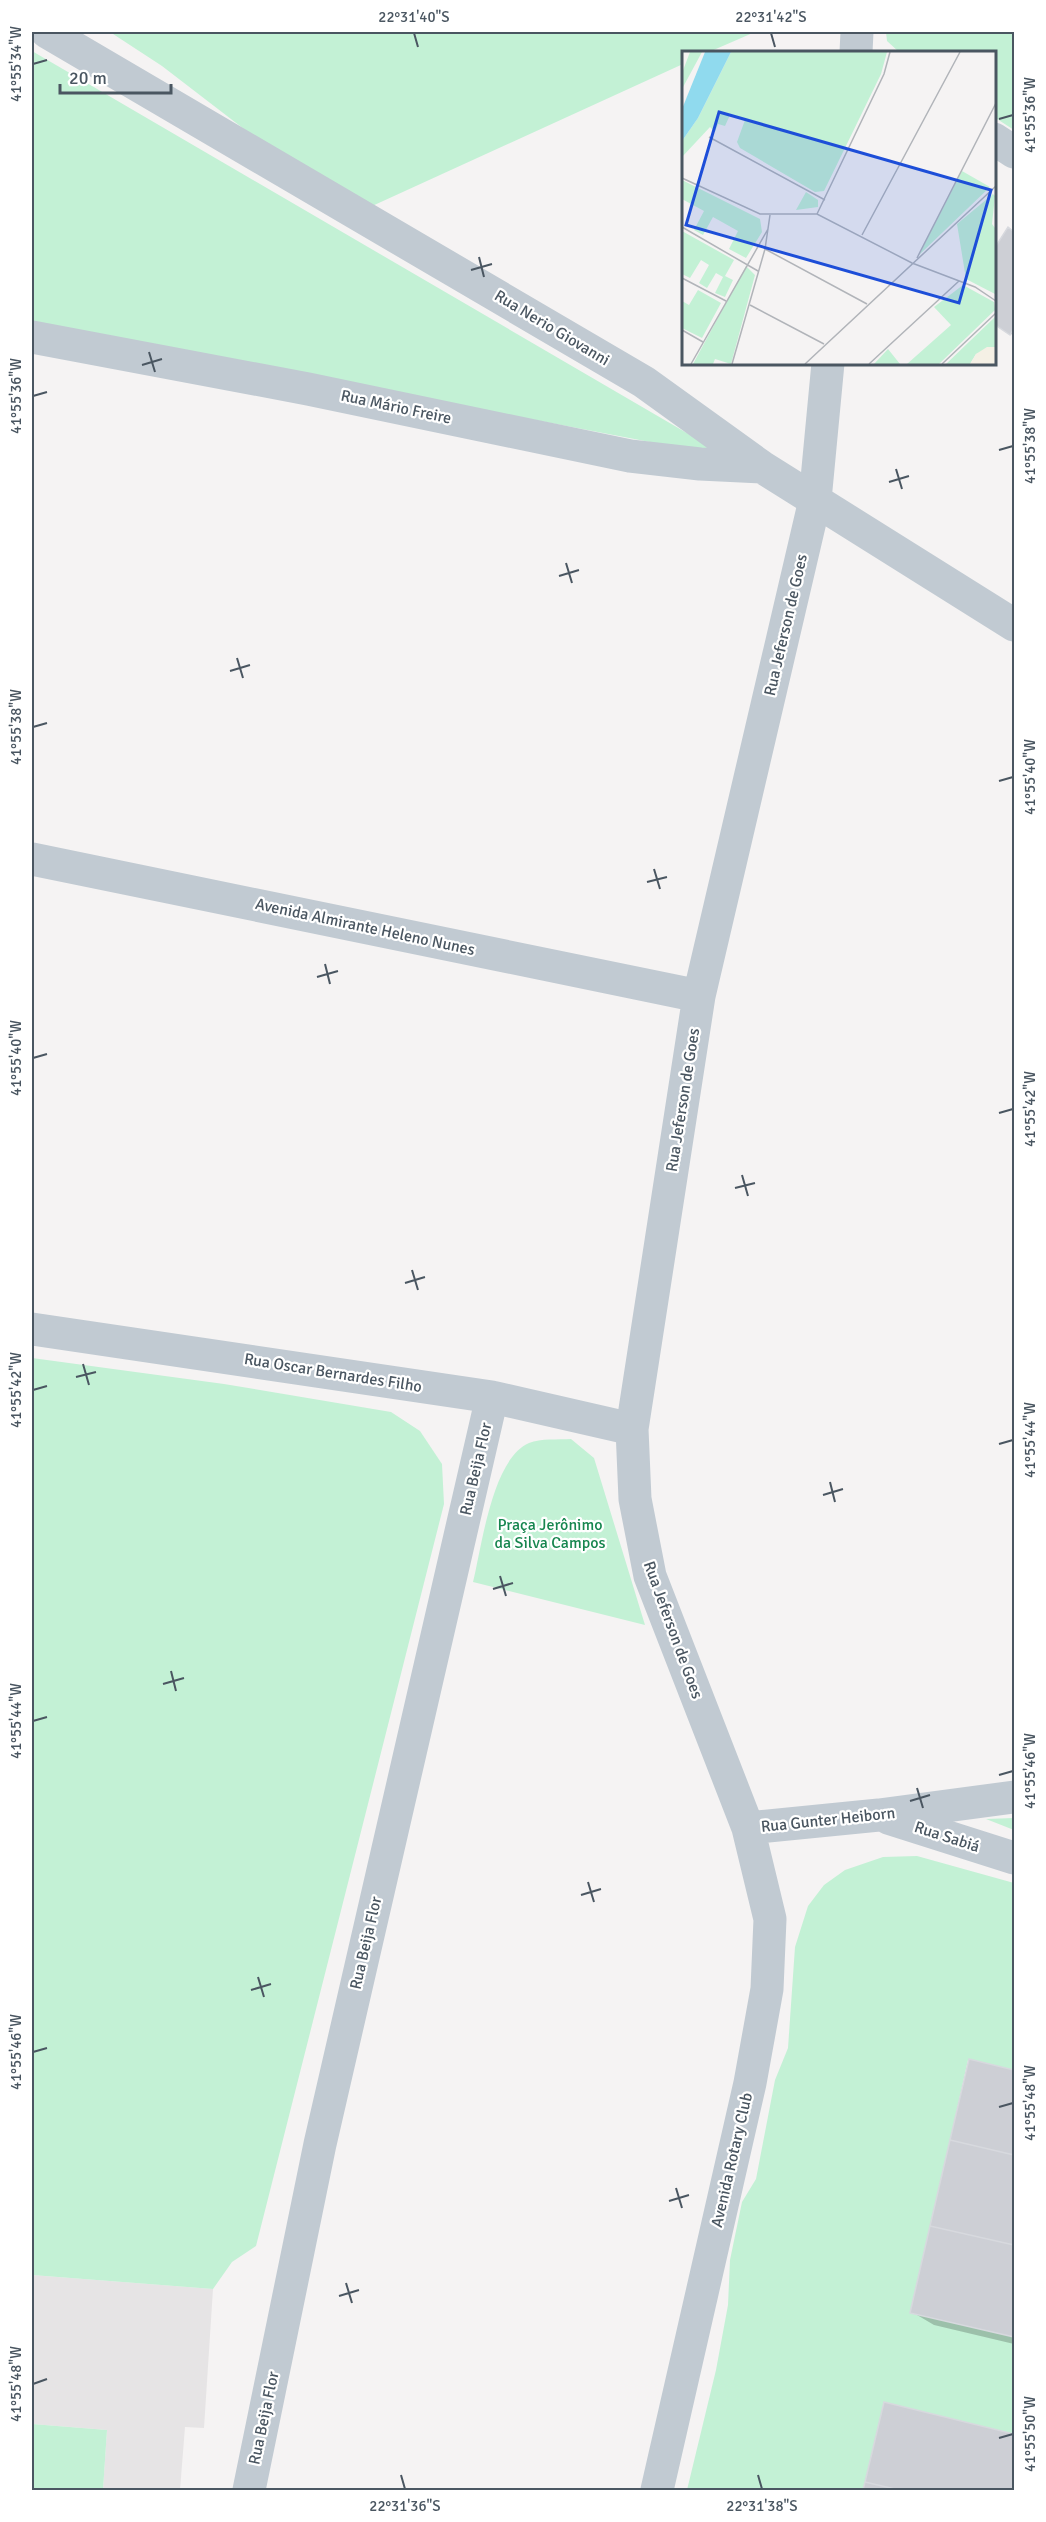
<svg xmlns="http://www.w3.org/2000/svg" width="1046" height="2522" viewBox="0 0 1046 2522" font-family="Signika,sans-serif">
  <style>
    .education { fill: #e6e4e5 }
    .green { fill: #c3f1d5 }
    .shadow { fill: #0003 }
    .building { fill: #cdcfd5; stroke: #d7d9de; stroke-width: 1.5 }
    .lines { fill: none; stroke-linecap: round; stroke-linejoin: round }
    .minor { stroke: #c1cad2; stroke-width: 33 }
    .ticks { fill: none; stroke: #4a5661; stroke-width: 2 }
    .labels { text-anchor: middle; dominant-baseline: central; stroke-width: 4.5; stroke-linejoin: round; paint-order: stroke }
    .street-label { font-size: 16px; fill: #4a5661; stroke: #fff }
    .park-label { font-size: 16px; fill: #17864f; stroke: #fff }
    .inset-road { fill: none; stroke: #b1b4b9; stroke-width: 1.5 }
    .view { fill: #1d4ed8; fill-opacity: 0.15; stroke: #1d4ed8; stroke-width: 3 }
    .inset-edge { fill: none; stroke: #4a5661; stroke-width: 3 }
    .neatline { fill: none; stroke: #4a5661; stroke-width: 2 }
    .ticks-label { font-size: 15px; text-anchor: middle; fill: #4a5661 }
  </style>
  <rect width="100%" height="100%" fill="#f5f3f3"/>
  <path class="education" d="M32 2275 213 2289 204 2428 185 2427 180 2490H103L107 2430 32 2424Z"/>
  <path class="green" d="M110 32H755L709 52H683V64L370 207 274 152 162 66Z
    M886 32H1014V130L994 117V52H899L887 41Z
    M32 51 728 457 32 323Z
    M32 1358 224 1384 391 1412 420 1431 442 1464 444 1504 256 2246 232 2262 213 2289 32 2275Z
    M571 1439 594 1458 645 1625 473 1582C482 1546 492 1459 529 1443 541 1438 558 1440 571 1439Z
    M1014 1818V1830L986 1819Z
    M917 1856 1014 1883V2070L968 2060 911 2313 1014 2337V2434L884 2403 863 2490H687L716 2370 728 2305 730 2260 742 2202 756 2179 775 2080 788 2048 795 1947 808 1906 824 1885 845 1870 883 1857Z
    M32 2424 107 2430 103 2490H32Z"/>
  <path class="shadow" d="M1008 229 1014 233V336L994 322V252Z
    M970 2061 1014 2072V2344L934 2325 912 2312Z
    M885 2404 1014 2435V2490H865Z"/>
  <path class="building" d="M1008 227 1014 232V328L1010 335 994 324V249Z
    M969 2059 1014 2070V2155L950 2140Z
    M950 2140 1014 2155V2245L930 2226Z
    M930 2226 1014 2245V2337L910 2313Z
    M884 2402 1014 2434V2490H899L865 2482Z
    M865 2482 899 2490H863Z"/>
  <g class="lines">
    <path class="minor" d="M47 32 644 382 762 467 1014 625
      M856 52 857 32
      M994 139 1014 152
      M32 337 308 389 630 456 700 464 762 467
      M32 859 699 996
      M32 1329 492 1397 632 1429
      M888 1818 1014 1858
      M748 1828 879 1815 1014 1797
      M249 2490 320 2144 492 1397
      M657 2490 750 2083 767 1989 770 1919 748 1828 650 1576 635 1499 632 1429 699 996 815 500 828 363"/>
  </g>
  <path class="ticks" d="M414 33 418 47M771 33 775 47M33 64 47 60M999 119 1013 115M479 257 484 277M471 270 492 264M149 352 155 372M142 365 162 359M33 396 47 392M999 450 1013 446M896 469 902 489M889 482 909 476M566 563 572 583M559 576 579 570M237 658 243 678M230 671 250 665M33 727 47 723M999 781 1013 777M654 869 660 889M647 882 667 877M325 964 330 984M317 977 338 971M33 1058 47 1054M999 1113 1013 1109M742 1175 748 1196M735 1188 755 1183M412 1270 418 1290M405 1283 425 1277M83 1364 89 1385M76 1377 96 1372M33 1390 47 1386M999 1444 1013 1440M830 1482 835 1502M823 1495 843 1489M500 1576 506 1596M493 1589 513 1583M171 1671 176 1691M163 1684 184 1678M33 1721 47 1717M999 1775 1013 1771M917 1788 923 1808M910 1801 930 1795M588 1882 594 1902M581 1895 601 1889M258 1977 264 1997M251 1990 271 1984M33 2052 47 2048M999 2107 1013 2103M676 2188 682 2208M669 2201 689 2195M346 2283 352 2303M339 2296 359 2290M33 2384 47 2379M999 2438 1013 2434M401 2475 405 2489M758 2475 762 2489"/>
  <g class="labels">
    <g class="street-label">
      <text transform="translate(552 328) rotate(31)">Rua Nerio Giovanni</text>
      <text transform="translate(396 407) rotate(12)">Rua Mário Freire</text>
      <text transform="translate(786 625) rotate(-77)">Rua Jeferson de Goes</text>
      <text transform="translate(365 927) rotate(12)">Avenida Almirante Heleno Nunes</text>
      <text transform="translate(683 1100) rotate(-81)">Rua Jeferson de Goes</text>
      <text transform="translate(333 1373) rotate(9)">Rua Oscar Bernardes Filho</text>
      <text transform="translate(476 1469) rotate(-77)">Rua Beija Flor</text>
      <text transform="translate(673 1630) rotate(70)">Rua Jeferson de Goes</text>
      <text transform="translate(828 1820) rotate(-6)">Rua Gunter Heiborn</text>
      <text transform="translate(947 1837) rotate(18)">Rua Sabiá</text>
      <text transform="translate(366 1943) rotate(-77)">Rua Beija Flor</text>
      <text transform="translate(732 2160) rotate(-77)">Avenida Rotary Club</text>
      <text transform="translate(264 2418) rotate(-78)">Rua Beija Flor</text>
    </g>
    <g class="park-label">
      <text x="550" y="1525">Praça Jerônimo<tspan x="550" dy="18">da Silva Campos</tspan></text>
    </g>
  </g>
  <g transform="translate(682 51)">
    <rect width="314" height="314" fill="#f5f3f3"/>
    <path d="M8 1H20L0 38V22ZM49 1H205L199 23 142 140 133 141 58 97 55 91 63 69 48 64 43 75 36 73 33 81 28 76 0 106V90L16 67ZM280 120 308 136 237 204ZM0 129 78 168 80 181 64 207 47 198 56 180 31 166 21 184 12 179 22 160 0 148ZM124 141 136 149V156L114 159ZM311 143 313 145 310 173 313 177V243L284 228 275 173ZM0 180 52 209 43 225 51 229 43 246 33 242 41 226 34 222 25 237 17 232 27 214 19 209 8 227 0 223ZM64 215 73 224 49 313 33 308 31 313H11ZM281 234 312 251 313 259 257 313H225L269 274 252 256ZM16 239 39 252 20 287 0 277V250L7 254ZM313 266V296L294 303 288 313H264ZM206 298 218 313H192Z" fill="#c3f1d5"/>
    <path d="M305 296H313V313H288L294 303Z" fill="#f5f0e5"/>
    <path d="M23 1H49L16 67 0 90V58Z" fill="#90daee"/>
    <path class="inset-road" d="M27 86 143 149M0 127 78 163H135L230 212 293 236 314 250M135 163 202 23 208 1M0 176 76 220M180 184 278 1M83 198 185 253M235 207 314 52M0 227 44 250M68 254 142 293M0 279 21 291M9 313 86 178M50 313 83 198 88 164M123 313 314 135M187 313 277 230M260 313 314 262"/>
    <path class="view" d="M37 61 309 139 277 252 4 174Z"/>
    <rect width="314" height="314" class="inset-edge"/>
  </g>
  <rect width="1046" height="2522" fill="none" stroke="#ffffff" stroke-width="66"/>
  <path d="M60 84v9h111v-9" fill="none" stroke="#4a5661" stroke-width="3"/>
  <text x="69" y="84" font-size="18" fill="#4a5661" stroke="#ffffff" stroke-width="4.5" paint-order="stroke">20 m</text>
  <rect x="33" y="33" width="980" height="2456" class="neatline"/>
  <g class="ticks-label">
    <text x="414" y="22">22°31'40"S</text>
    <text x="771" y="22">22°31'42"S</text>
    <text transform="translate(16 64) rotate(-90)" y="5">41°55'34"W</text>
    <text transform="translate(1030 115) rotate(-90)" y="5">41°55'36"W</text>
    <text transform="translate(16 396) rotate(-90)" y="5">41°55'36"W</text>
    <text transform="translate(1030 446) rotate(-90)" y="5">41°55'38"W</text>
    <text transform="translate(16 727) rotate(-90)" y="5">41°55'38"W</text>
    <text transform="translate(1030 777) rotate(-90)" y="5">41°55'40"W</text>
    <text transform="translate(16 1058) rotate(-90)" y="5">41°55'40"W</text>
    <text transform="translate(1030 1109) rotate(-90)" y="5">41°55'42"W</text>
    <text transform="translate(16 1390) rotate(-90)" y="5">41°55'42"W</text>
    <text transform="translate(1030 1440) rotate(-90)" y="5">41°55'44"W</text>
    <text transform="translate(16 1721) rotate(-90)" y="5">41°55'44"W</text>
    <text transform="translate(1030 1771) rotate(-90)" y="5">41°55'46"W</text>
    <text transform="translate(16 2052) rotate(-90)" y="5">41°55'46"W</text>
    <text transform="translate(1030 2103) rotate(-90)" y="5">41°55'48"W</text>
    <text transform="translate(16 2384) rotate(-90)" y="5">41°55'48"W</text>
    <text transform="translate(1030 2434) rotate(-90)" y="5">41°55'50"W</text>
    <text x="405" y="2511">22°31'36"S</text>
    <text x="762" y="2511">22°31'38"S</text>
  </g>
</svg>
